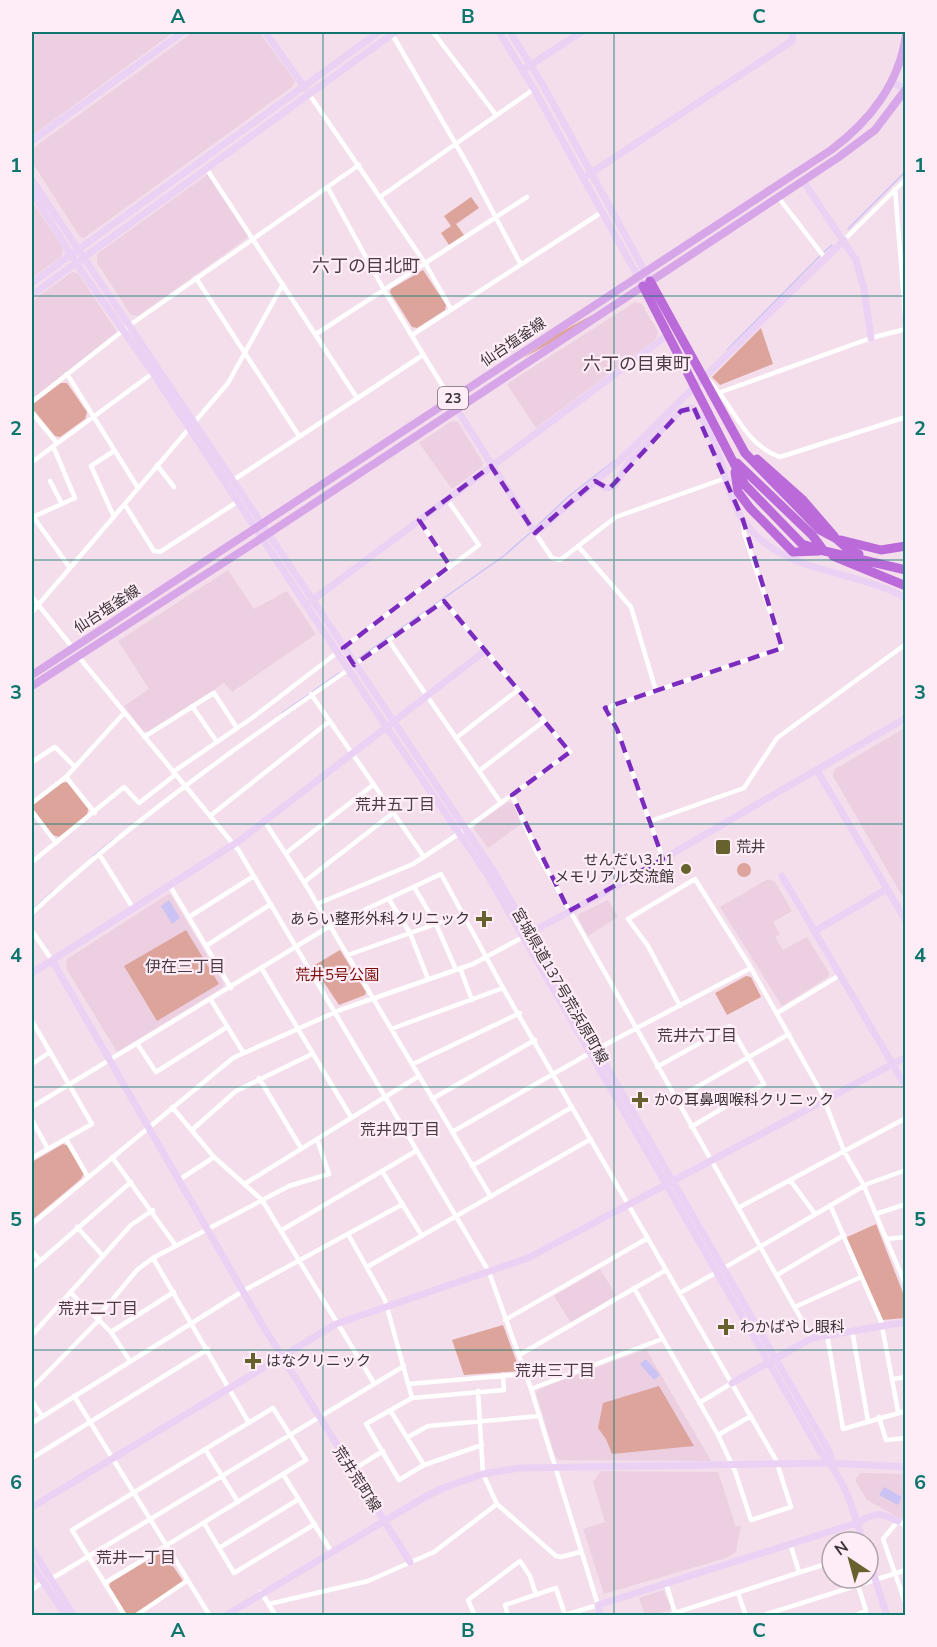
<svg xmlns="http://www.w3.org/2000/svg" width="937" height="1647" viewBox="0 0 937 1647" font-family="'Nunito Sans','Noto Sans JP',sans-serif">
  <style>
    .built { fill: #ecd0e2 }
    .green { fill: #dda49b }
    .water { fill: #cbc3f4 }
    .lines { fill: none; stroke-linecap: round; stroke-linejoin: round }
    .stream { stroke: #cbc3f4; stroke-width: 1.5 }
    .street { stroke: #fff; stroke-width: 4.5 }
    .secondary { stroke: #ebd2f4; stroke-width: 7 }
    .primary { stroke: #d6a6e8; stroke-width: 8 }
    .highway { stroke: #bb6ad9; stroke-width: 9 }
    .marked { fill: none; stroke: #7b2cbf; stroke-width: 4.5; stroke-dasharray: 12 8; stroke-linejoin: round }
    .grid { fill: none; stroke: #0f766e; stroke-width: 1.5; stroke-opacity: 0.55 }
    .poi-dot { fill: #67612e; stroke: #feedf7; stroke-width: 2 }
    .labels { text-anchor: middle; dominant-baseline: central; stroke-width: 4.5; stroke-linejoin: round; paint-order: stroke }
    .shield { fill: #feedf7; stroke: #766c72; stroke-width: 1.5 }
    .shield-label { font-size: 14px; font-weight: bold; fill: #3c3439 }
    .street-label { font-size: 15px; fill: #3c3439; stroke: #feedf7 }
    .poi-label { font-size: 15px; fill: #3c3439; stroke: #feedf7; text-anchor: start }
    .park-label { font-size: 15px; fill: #780b05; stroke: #feedf7 }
    .neighbourhood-label { font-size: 16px; fill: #4c3b45; stroke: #feedf7 }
    .quarter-label { font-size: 18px; fill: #4c3b45; stroke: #feedf7 }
    .neatline { fill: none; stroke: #0f766e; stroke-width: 2 }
    .grid-label { font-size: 20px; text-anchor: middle; font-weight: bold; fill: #0f766e }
  </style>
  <rect width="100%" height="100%" fill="#f4deeb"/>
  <path class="built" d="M32 32H174L32 136Z
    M193 32H259L295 81 292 87 84 238 80 237 32 162V149Z
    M208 174 250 236 138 316 131 315 97 263V254Z
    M32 201 63 248 62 256 32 278Z
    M72 272 78 273 117 332 32 399V301Z
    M635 302 642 304 658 332 656 339 536 428 507 384Z
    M452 421 458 422 483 463 482 467 452 489 419 443Z
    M228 570 254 609 287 591 316 634 232 692 224 683 149 732 143 731 124 706 149 689 118 641Z
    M905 728V901L833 776 835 769Z
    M508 802 514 804 521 824 488 848 474 829 475 825Z
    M768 879 775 882 792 911 773 922 780 934 775 937 783 950 807 937 829 973 828 977 782 1006 720 907Z
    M168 894 171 895 224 984 222 988 117 1052 66 968 67 959Z
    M608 900 618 917 588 936 578 918 579 914Z
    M600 1269 616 1295 571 1323 554 1296Z
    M646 1349 711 1461 559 1460 555 1456 536 1393 539 1389Z
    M601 1471 718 1472 736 1527 741 1525 736 1552 726 1558 604 1594 583 1529 605 1522 593 1482Z
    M860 1473 905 1474V1521L867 1500 855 1480Z
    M663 1590 671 1607 669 1611 645 1615 639 1598Z"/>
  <path class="green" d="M471 197 479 208 456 224 464 235 449 245 441 233 451 226 444 216Z
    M423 270 446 305 445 310 417 328 412 327 390 292 391 289Z
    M592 315 558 339 523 358 557 334Z
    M761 328 773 364 720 385 712 377Z
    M61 383H67L87 412 85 419 60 437 55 436 33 409 34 403Z
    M67 782 88 809 87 816 59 837 53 835 33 810 34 804 62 783Z
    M737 870a7 7 0 1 1 14 0a7 7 0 1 1-14 0Z
    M186 930 219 984 157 1021 124 966Z
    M340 950 366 992 365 995 339 1005 313 966Z
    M746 976 751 977 761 997 727 1015 715 993Z
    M63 1144 69 1146 85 1171 81 1179 32 1220V1162Z
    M876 1224 905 1298V1318L882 1320 845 1238Z
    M503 1325 520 1371 464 1375 452 1340Z
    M659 1386 694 1446 612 1454 606 1439 598 1428 603 1403Z
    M163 1551 183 1581 135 1615H126L109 1588 110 1583Z"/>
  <path class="water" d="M169 900 180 918 172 924 161 906Z
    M646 1359 660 1375 654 1380 640 1364Z
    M884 1487 902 1497 898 1505 879 1495Z"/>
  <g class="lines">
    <path class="stream" d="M848 229 906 171
      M824 252 832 245
      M727 350 820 256
      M535 528 569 496 614 461
      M359 658 505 555 530 533
      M282 713 339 673
      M93 856 113 840
      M32 910 53 891"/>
    <path class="street" d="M433 32 496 115
      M392 34 469 167 520 263
      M309 94 425 263 451 309
      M206 168 357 398
      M328 188 384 290 451 400
      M895 189 906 326
      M380 197 534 89
      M778 197 825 258
      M844 240 906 179
      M196 278 299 436
      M316 334 527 197
      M412 335 602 212
      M67 374 138 488
      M706 378C733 402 742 444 780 457L906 417
      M721 392 871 338 906 329
      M32 402 130 325 359 165
      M32 413 57 443
      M114 451 91 466 114 517
      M32 462 153 373
      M157 465 174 487
      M50 481 62 504
      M232 481 423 355
      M125 505 154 551 160 552 237 502
      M32 515 70 568 228 383 283 284
      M33 517 75 498 53 446
      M419 520 450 566
      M535 533 552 558 560 560 616 517 726 478
      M578 546 631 607 656 691
      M32 597 73 648
      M32 612 70 568
      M389 641 501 803
      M344 647 479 545 447 499
      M78 656 239 851 489 1272 531 1389 598 1605 562 1616
      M311 694 424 857
      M192 706 217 742
      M144 737 214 693 237 728
      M456 738 518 690
      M32 762 55 747 75 767
      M479 771 544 721
      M173 772 252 718 338 652
      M66 777 95 813
      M512 795 536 851 812 1338
      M32 803 66 777 124 713
      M32 811 56 843
      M210 816 330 721
      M265 822 304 882 491 1197
      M648 822 744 788 777 738 906 644
      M286 853 373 785
      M99 854 133 908
      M663 859 617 729 607 711 612 706 782 648 744 533 743 520
      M32 862 124 787 139 803 175 775
      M304 882 393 813
      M170 886 231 988
      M414 887 436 924 456 970
      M389 899 410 933 428 979
      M317 904 413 864 460 833 570 752 444 601 354 665
      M32 913C129 823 239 745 348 670
      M189 917 254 876
      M32 931 52 960
      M206 946 271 904
      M348 955 464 914
      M460 968 472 1000
      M262 969 351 1117
      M211 1000 243 1052
      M680 1006 648 946 628 919 695 879 751 968 821 1092 844 1151 864 1186 906 1286
      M777 1013 840 975
      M32 1021 92 1124 32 1158
      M391 1029 503 988
      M138 1045 156 1072 227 1027
      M32 1064 50 1052
      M413 1064 520 1013
      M657 1067 730 1026 764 1084 691 1127
      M259 1078 301 1148
      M432 1099 535 1040
      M676 1099 789 1034
      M32 1107 330 926 441 874 503 988 776 1460 791 1507 751 1520 735 1471 718 1435 634 1288
      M172 1107 214 1157 262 1200 374 1383
      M32 1120 48 1149
      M192 1130 236 1091 312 1054
      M452 1132 597 1049 751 968
      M66 1139 88 1177
      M112 1157 176 1246
      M472 1166 572 1107
      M382 1171 422 1236
      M179 1180 214 1157
      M790 1180 815 1214
      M246 1183 419 1076
      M830 1205 881 1321 898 1411
      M738 1208 906 1118
      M876 1214 906 1204
      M32 1224 233 1058 340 1010 473 964 525 936
      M77 1227 103 1256
      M282 1230 416 1151
      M348 1234 385 1300 412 1398
      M886 1239 906 1237
      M32 1251 40 1261
      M153 1258 249 1423
      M367 1267 591 1139
      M32 1268 131 1182
      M724 1268 867 1184 906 1170
      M777 1275 844 1235
      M70 1292 111 1332 130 1361
      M680 1293 717 1272
      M795 1307 861 1277
      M505 1320 648 1238
      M852 1330 868 1421
      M111 1332 174 1292
      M827 1334 843 1429 906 1411
      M32 1335 131 1225 153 1210
      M519 1355 666 1270
      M893 1379 906 1377
      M408 1384 526 1374
      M32 1388 99 1320 100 1314 138 1269 153 1258 289 1186 329 1174 317 1139
      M531 1389 662 1339
      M478 1391 483 1474 497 1504 556 1556 561 1557 580 1552
      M74 1396 210 1616
      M32 1401 42 1416
      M699 1403 732 1383
      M390 1410 424 1465
      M879 1417 886 1440 906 1438
      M32 1423 243 1291 403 1204
      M718 1435 751 1416
      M408 1437 428 1426 540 1416
      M482 1445 424 1465 399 1480 366 1424 412 1398 504 1390 503 1375
      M205 1449 238 1502
      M32 1458 208 1349
      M351 1471 383 1451
      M283 1474 331 1551
      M204 1523 234 1573 315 1524
      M906 1526 898 1521 883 1539 906 1605
      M790 1543 799 1572
      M219 1548 299 1499
      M51 1579 404 1366
      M105 1583 306 1460 273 1408 72 1530 125 1616
      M666 1583 675 1613 668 1616
      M32 1590 43 1582
      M261 1592 276 1616
      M738 1593 746 1616
      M269 1604 368 1581 434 1552 497 1504
      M675 1613 832 1562
      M135 1616 188 1580
      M475 1616 468 1600 520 1561 530 1576 536 1595
      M508 1616 505 1605 556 1588 565 1615
      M761 1616 906 1570
      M853 1616 866 1611 856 1578"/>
    <path class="secondary" d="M265 32 305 88
      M499 32 534 89 643 286
      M510 32 543 85 647 275
      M526 68 581 32
      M891 82 906 89
      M32 141 183 32
      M588 175 792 41 793 32
      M32 180 493 870 830 1453 831 1463
      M803 181 856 260 864 289 871 338
      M32 192 76 263 153 373 387 728 487 874 821 1453C844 1476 854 1512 863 1542
      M32 283 379 32
      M32 295 395 32
      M451 400 535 533 618 462 844 240
      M595 481 606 488 615 486 629 462 681 411 692 408C721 431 722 489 743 520 781 575 853 568 906 598
      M310 602 669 334
      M817 770 906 921
      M782 876 906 1087
      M815 931 887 889
      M530 933 618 885 906 718
      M52 960 263 1326 410 1562
      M32 973 239 841 485 651
      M732 1383 812 1338 906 1322
      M32 1507 336 1324 528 1258 906 1057
      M32 1549 74 1616
      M868 1556 887 1616
      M32 1565 66 1616
      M225 1616 423 1498 443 1488 483 1474 519 1468 831 1463 906 1467
      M601 1616 598 1605 857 1523C877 1512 878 1512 898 1521"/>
    <path class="primary" d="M32 675 831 150C869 122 900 83 906 34
      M32 686 251 545 839 157 875 130 906 89"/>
    <path class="highway" d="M650 281 745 453 820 530 835 538
      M643 286 745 485 802 544 824 551
      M757 459 802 499 834 536
      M737 463 812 535 824 551
      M735 472 738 492 750 508 793 552 819 551
      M832 535 850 551 859 554
      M841 540 881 550 906 546
      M820 550 906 570
      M833 556 906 586"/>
  </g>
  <path class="marked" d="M694 408 743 520 782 648 605 708 617 729 663 859 569 911 512 795 570 752 444 601 354 665 343 648 450 566 419 520 491 466 535 533 595 481 609 489 681 411Z"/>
  <path class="grid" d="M323 32V1616M614 32V1616M32 296H906M32 560H906M32 824H906M32 1087H906M32 1350H906"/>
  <g class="poi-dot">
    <rect x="715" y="839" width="16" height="16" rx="3"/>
    <circle cx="686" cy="869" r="6"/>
    <path d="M481 910h6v6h6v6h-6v6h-6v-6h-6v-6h6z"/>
    <path d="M637 1091h6v6h6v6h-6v6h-6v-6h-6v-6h6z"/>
    <path d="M723 1318h6v6h6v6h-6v6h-6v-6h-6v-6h6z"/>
    <path d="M250 1352h6v6h6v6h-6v6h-6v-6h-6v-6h6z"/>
  </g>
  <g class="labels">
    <rect class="shield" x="438" y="387" width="30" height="22" rx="4.5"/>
    <g class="shield-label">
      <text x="453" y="398">23</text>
    </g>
    <g class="street-label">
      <text transform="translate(513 342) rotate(-34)">仙台塩釜線</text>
      <text transform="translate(107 609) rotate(-33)">仙台塩釜線</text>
      <text transform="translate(560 986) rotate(60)">宮城県道137号荒浜原町線</text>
      <text transform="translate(357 1479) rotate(57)">荒井荒町線</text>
    </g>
    <g class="poi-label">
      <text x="736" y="847">荒井</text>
      <text x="674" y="860" text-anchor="end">せんだい3.11<tspan x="674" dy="17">メモリアル交流館</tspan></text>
      <text x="470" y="919" text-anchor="end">あらい整形外科クリニック</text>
      <text x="654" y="1100">かの耳鼻咽喉科クリニック</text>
      <text x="740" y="1327">わかばやし眼科</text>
      <text x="266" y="1361">はなクリニック</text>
    </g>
    <g class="park-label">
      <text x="337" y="975">荒井5号公園</text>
    </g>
    <g class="neighbourhood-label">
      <text x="395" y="805">荒井五丁目</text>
      <text x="185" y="967">伊在三丁目</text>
      <text x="697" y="1036">荒井六丁目</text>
      <text x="400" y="1130">荒井四丁目</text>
      <text x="98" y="1309">荒井二丁目</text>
      <text x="555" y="1371">荒井三丁目</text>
      <text x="136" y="1558">荒井一丁目</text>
    </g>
    <g class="quarter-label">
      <text x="366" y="266">六丁の目北町</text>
      <text x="637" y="364">六丁の目東町</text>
    </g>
  </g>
  <rect width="937" height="1647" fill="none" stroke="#feedf7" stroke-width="66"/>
  <g transform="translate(850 1560) rotate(324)"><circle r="28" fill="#feedf7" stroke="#b0a3ab" stroke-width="1.5"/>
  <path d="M0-4.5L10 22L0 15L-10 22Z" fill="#67612e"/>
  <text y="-9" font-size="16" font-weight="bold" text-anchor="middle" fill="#3c3439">N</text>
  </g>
  <rect x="33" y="33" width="871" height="1581" class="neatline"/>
  <g class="grid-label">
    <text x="178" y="23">A</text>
    <text x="468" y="23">B</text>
    <text x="759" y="23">C</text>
    <text x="16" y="172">1</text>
    <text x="920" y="172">1</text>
    <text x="16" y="435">2</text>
    <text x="920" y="435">2</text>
    <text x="16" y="699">3</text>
    <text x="920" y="699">3</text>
    <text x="16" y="962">4</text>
    <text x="920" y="962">4</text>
    <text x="16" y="1226">5</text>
    <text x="920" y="1226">5</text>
    <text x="16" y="1489">6</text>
    <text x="920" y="1489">6</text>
    <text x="178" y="1637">A</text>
    <text x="468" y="1637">B</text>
    <text x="759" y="1637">C</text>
  </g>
</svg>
